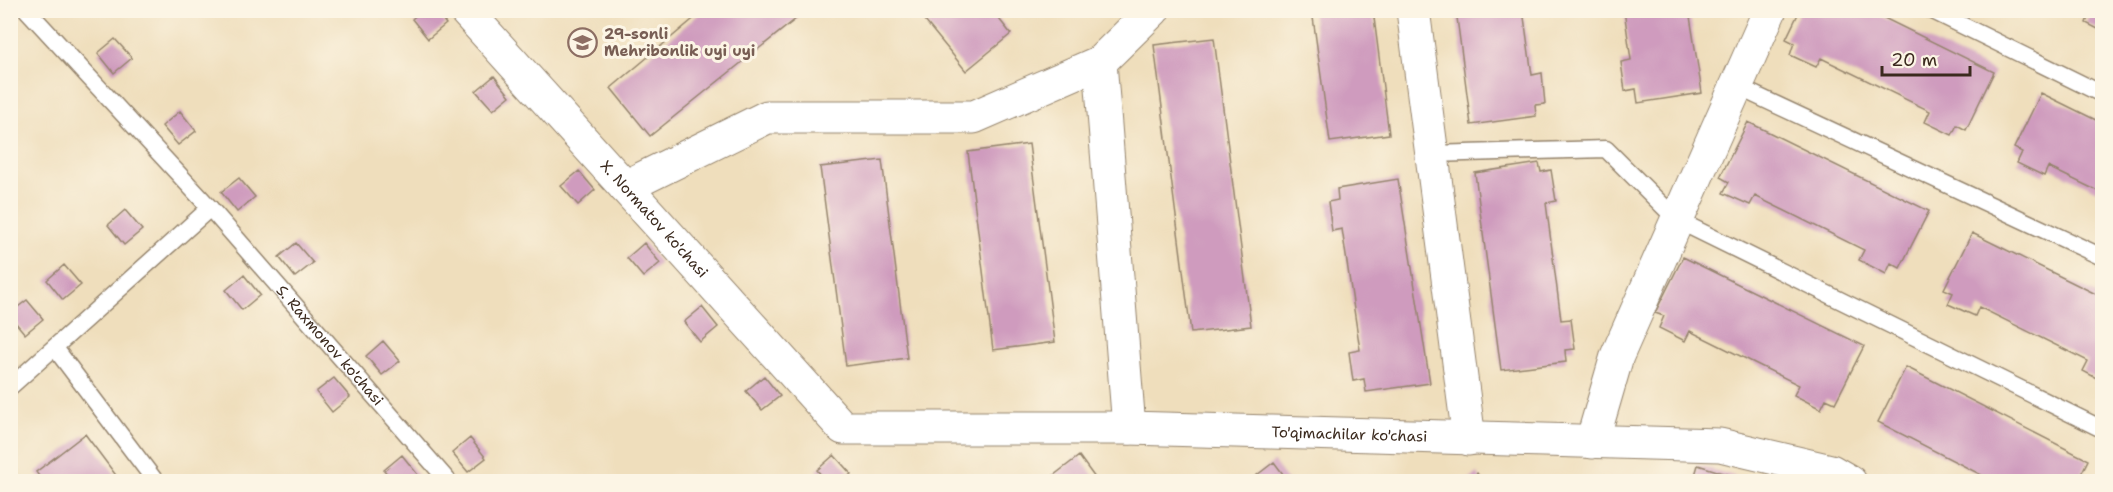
<svg xmlns="http://www.w3.org/2000/svg" width="2113" height="492" viewBox="0 0 2113 492" font-family="'Shantell Sans',sans-serif">
  <style>
    .building { fill: #cf9bbe }
    .lines { fill: none; stroke-linecap: round; stroke-linejoin: round }
    .service-casing { stroke: #95846d; stroke-width: 19 }
    .minor-casing { stroke: #95846d; stroke-width: 35 }
    .service { stroke: #fff; stroke-width: 16 }
    .minor { stroke: #fff; stroke-width: 33 }
    .labels { text-anchor: middle; dominant-baseline: central; stroke-width: 6; stroke-linejoin: round; paint-order: stroke }
    .education-label { font-size: 15px; font-weight: bold; fill: #785e54; stroke: #fcf5e5; text-anchor: start }
    .street-label { font-size: 15px; fill: #3b2a1e; stroke: #fcf5e5 }
  </style>
  <rect width="100%" height="100%" fill="#fcf5e5"/>
  <filter id="ink" filterUnits="userSpaceOnUse"><feTurbulence type="fractalNoise" baseFrequency=".0167" numOctaves="2"/><feDisplacementMap in="SourceGraphic" scale="12" xChannelSelector="R" yChannelSelector="G"/><feConvolveMatrix kernelMatrix="1 2 1 2 8 2 1 2 1" color-interpolation-filters="sRGB"/></filter>
  <filter id="wash" filterUnits="userSpaceOnUse"><feTurbulence type="fractalNoise" baseFrequency=".008" numOctaves="4" result="noise"/><feDisplacementMap in="SourceGraphic" scale="24" xChannelSelector="R" yChannelSelector="G"/><feGaussianBlur stdDeviation="1.35" result="paint"/><feColorMatrix in="noise" values="0 0 0 0 0 0 0 0 0 0 0 0 0 0 0 0 0 1.4 0 .05"/><feComposite in="paint" operator="in"/></filter>
  <g filter="url(#wash)">
    <rect width="100%" height="100%" fill="#efdebc"/>
    <g id="blocks">
      <path class="building" d="M422 10H435L446 24 428 39 412 19Z
        M704 10H807L650 136 611 88Z
        M916 10H992L1011 34 966 71Z
        M1312 10H1373L1389 134 1330 142Z
        M1456 10H1523L1532 75 1542 73 1545 104 1535 105 1536 116 1471 125Z
        M1624 10H1689L1702 93 1638 103 1636 89 1625 91 1621 62 1631 60Z
        M1800 10H1868L1994 72 1966 130 1957 125 1952 135 1925 122 1930 111 1821 58 1816 67 1790 55 1794 43 1786 39Z
        M2091 10H2102V31L2086 23Z
        M1214 38 1251 326 1191 333 1154 45Z
        M115 39 132 58 114 73 98 53Z
        M494 76 510 96 493 110 476 91Z
        M2041 93 2102 123V193L2048 167 2044 176 2017 163 2022 152 2014 148Z
        M180 111 196 131 178 145 162 126Z
        M1748 122 1929 211 1900 268 1891 263 1886 274 1859 260 1864 250 1755 196 1750 205 1723 193 1729 182 1720 177Z
        M1029 144 1055 342 993 350 968 152Z
        M882 160 907 358 846 366 820 167Z
        M1539 163 1541 172 1551 170 1556 201 1546 203 1561 320 1571 319 1575 349 1565 350 1566 362 1501 370 1475 173Z
        M579 171 595 190 578 205 561 186Z
        M239 178 255 197 237 212 221 192Z
        M1398 179 1430 383 1366 392 1364 379 1353 381 1349 352 1360 350 1342 229 1332 231 1328 202 1338 200 1337 189Z
        M125 210 142 230 124 245 108 225Z
        M1972 233 2102 297V381L2083 371 2088 361 1979 307 1975 316 1948 304 1953 293 1944 289Z
        M296 243 313 263 295 277 279 257Z
        M644 243 660 263 643 277 627 258Z
        M1683 257 1864 346 1835 403 1826 399 1821 409 1794 395 1799 385 1690 331 1685 341 1659 328 1664 316 1655 313Z
        M64 265 81 285 63 300 47 280Z
        M244 275 260 295 242 310 226 290Z
        M27 300 43 319 25 334 10 316V313Z
        M702 307 718 327 700 342 684 322Z
        M383 341 400 361 382 375 366 356Z
        M1906 367 2088 460 2077 482H1995L1878 422Z
        M764 376 780 396 762 410 746 391Z
        M334 378 350 397 332 412 316 392Z
        M85 434 121 482H43L36 472Z
        M470 438 486 458 468 472 452 453Z
        M402 455 418 475 410 482H394L384 470Z
        M834 455 851 474 842 482H827L817 470Z
        M1079 456 1098 482H1045Z
        M1274 462 1289 482H1248Z
        M1698 465 1749 481V482H1693Z
        M1477 473 1483 482H1466Z"/>
    </g>
  </g>
  <g filter="url(#ink)">
    <use href="#blocks" fill-opacity="0" stroke="#95846d" stroke-width="1.5"/>
    <g class="lines">
      <defs>
        <g id="service">
          <path id="s1" d="M27 10 210 208 449 482"/>
          <path d="M1931 10 2102 94"/>
          <path d="M1736 86 2102 257"/>
          <path d="M1432 154 1606 149 1677 220 2102 429"/>
          <path d="M55 348 156 482"/>
          <path d="M10 387 210 208"/>
        </g>
        <g id="minor">
          <path id="s2" d="M465 10 843 428H1129L1720 445 1831 471 1850 482"/>
          <path d="M1413 10 1469 439"/>
          <path d="M625 187 767 117H974L1100 62"/>
          <path d="M1129 428 1100 62 1153 10"/>
          <path d="M1592 442 1617 356 1770 10"/>
        </g>
      </defs>
      <use href="#service" class="service-casing"/>
      <use href="#minor" class="minor-casing"/>
      <use href="#service" class="service"/>
      <use href="#minor" class="minor"/>
    </g>
  </g>
  <defs>
    <symbol id="school-ring" viewBox="-11 -11 22 22"><circle r="9.5" fill="#fcf5e5" stroke="#8d6e63" stroke-width="1.5"/><path d="M0-5L7-2L0 1L-7-2ZM-4 1L0 2.5L4 1V4Q0 6-4 4Z" fill="#8d6e63"/></symbol>
  </defs>
  <g fill-rule="evenodd">
    <use href="#school-ring" x="566" y="26" width="33" height="33"/>
  </g>
  <g class="labels">
    <g class="education-label">
      <text x="604" y="34">29-sonli<tspan x="604" dy="17">Mehribonlik uyi uyi</tspan></text>
    </g>
    <g class="street-label">
      <text stroke="none"><textPath href="#s2" startOffset="282">X. Normatov ko'chasi</textPath></text>
      <text stroke="none"><textPath href="#s1" startOffset="452">S. Raxmonov ko'chasi</textPath></text>
      <text stroke="none"><textPath href="#s2" startOffset="1070">To'qimachilar ko'chasi</textPath></text>
    </g>
  </g>
  <rect width="2113" height="492" fill="none" stroke="#fcf5e5" stroke-width="36"/>
  <path d="M1882 66v9h88v-9" fill="none" stroke="#3b2a1e" stroke-width="3"/>
  <text x="1891" y="66" font-size="18" fill="#3b2a1e" stroke="#fcf5e5" stroke-width="4.5" paint-order="stroke">20 m</text>
</svg>
